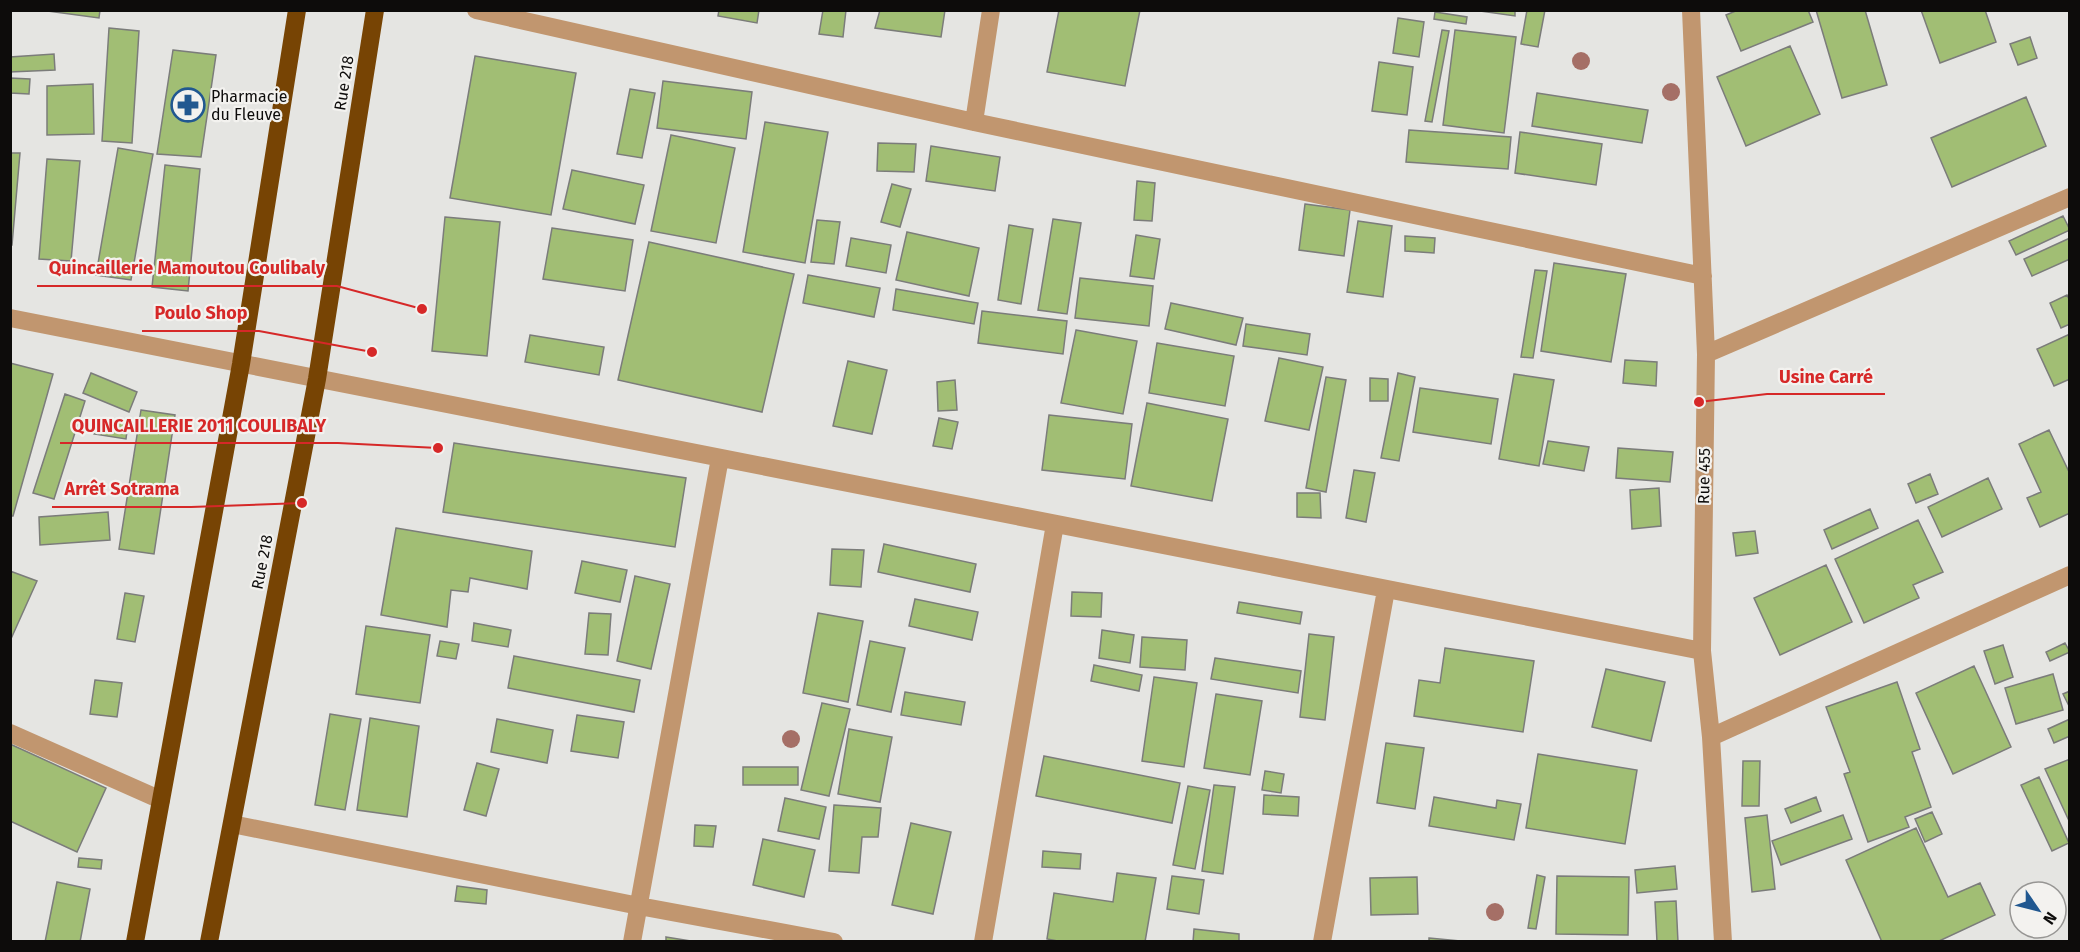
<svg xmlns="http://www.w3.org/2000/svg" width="2080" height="952" viewBox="0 0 2080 952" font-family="'Fira Sans',sans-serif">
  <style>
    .building { fill: #a1be74; stroke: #7b7c7a; stroke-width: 1.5 }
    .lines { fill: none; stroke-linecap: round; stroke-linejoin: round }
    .minor { stroke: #c1966f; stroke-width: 18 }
    .highway { stroke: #774404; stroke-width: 18 }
    .tree { fill: #a56f66 }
    .labels { text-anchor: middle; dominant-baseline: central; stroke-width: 4.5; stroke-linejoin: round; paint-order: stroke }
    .street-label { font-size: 16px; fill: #0d0c0b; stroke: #f3f2ef }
    .poi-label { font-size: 16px; fill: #0d0c0b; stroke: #f3f2ef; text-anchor: start }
    .leader { fill: none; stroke: #d62828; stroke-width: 2 }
    .callout-dot { fill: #d62828; stroke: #f3f2ef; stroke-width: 2 }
    .callout-label { font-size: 18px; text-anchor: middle; font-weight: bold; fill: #d62828; stroke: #f3f2ef; stroke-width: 4.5; stroke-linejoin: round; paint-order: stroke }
  </style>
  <rect width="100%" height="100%" fill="#e5e5e2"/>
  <path class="building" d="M40 10H100L99 18Z
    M719 10H759L757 23 718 16Z
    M823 10H846L843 37 819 34Z
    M880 10H945L941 37 875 28Z
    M1059 10H1140L1125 86 1047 72Z
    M1473 10H1515V16Z
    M1527 10H1545L1538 47 1521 44Z
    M1738 10H1808L1813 22 1741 51 1726 15Z
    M1816 10H1865L1887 85 1842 98Z
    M1921 10H1985L1996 42 1940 63Z
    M1435 12 1467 17 1466 24 1434 19Z
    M1398 18 1424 22 1419 57 1393 53Z
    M109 28 139 31 132 143 102 141Z
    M1442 30 1449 31 1432 122 1425 121Z
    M1455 30 1516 37 1504 133 1443 125Z
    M2030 37 2037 58 2018 65 2010 44Z
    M1790 46 1820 114 1746 146 1717 77Z
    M173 50 216 55 201 157 157 154Z
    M54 54 55 70 10 72V57Z
    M475 56 576 73 551 215 450 198Z
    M1379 62 1413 67 1407 115 1372 111Z
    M10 78 30 79 29 94 10 93Z
    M663 81 752 92 746 139 657 128Z
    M93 84 94 134 47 135V86Z
    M630 89 655 93 642 158 617 154Z
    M1537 93 1648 110 1642 143 1532 126Z
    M2026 97 2046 146 1952 187 1931 138Z
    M765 122 828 132 805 263 743 252Z
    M1409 130 1511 137 1508 169 1406 162Z
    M1520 132 1602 144 1596 185 1515 173Z
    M671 135 735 148 716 243 651 231Z
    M878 143 916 144 914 172 877 171Z
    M931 146 1000 157 995 191 926 181Z
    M118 148 153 154 131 280 96 275Z
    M10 153H20L12 245H10Z
    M47 159 80 161 71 261 39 259Z
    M165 165 200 169 188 291 152 287Z
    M572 170 644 185 635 224 563 209Z
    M1137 181 1155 183 1152 221 1134 220Z
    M892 184 911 189 900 227 881 222Z
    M1305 204 1350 210 1344 256 1299 250Z
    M2063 216 2070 230 2016 255 2009 241Z
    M445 217 500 222 487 356 432 351Z
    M1053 219 1081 223 1067 314 1038 310Z
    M817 220 840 222 834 264 811 262Z
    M1358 221 1392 226 1383 297 1347 292Z
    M1009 225 1033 229 1021 304 998 300Z
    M552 228 633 240 625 291 543 279Z
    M907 232 979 248 969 296 896 280Z
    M1136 235 1160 239 1154 279 1130 276Z
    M1405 236 1435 238 1434 253 1405 251Z
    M851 238 891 245 886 273 846 266Z
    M2070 238V259L2032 276 2024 259Z
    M649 242 794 274 762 412 618 380Z
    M1554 263 1626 274 1611 362 1541 351Z
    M1535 270 1547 271 1533 358 1521 357Z
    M808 275 880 288 874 317 803 303Z
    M1080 278 1153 286 1149 326 1075 318Z
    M896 289 978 303 974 324 893 310Z
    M2067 295 2070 301V324L2061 328 2050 303Z
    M1171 303 1243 318 1236 345 1165 329Z
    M982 311 1067 321 1063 354 978 343Z
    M1246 324 1310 334 1307 355 1243 346Z
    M1076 330 1137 341 1123 414 1061 403Z
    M2070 334V379L2054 386 2037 349Z
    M530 335 604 347 599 375 525 362Z
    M1157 343 1234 356 1225 406 1149 393Z
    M1279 358 1323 367 1309 430 1265 421Z
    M1625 360 1657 362 1656 386 1623 383Z
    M848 361 887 370 872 434 833 426Z
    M10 363 53 374 13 516H10Z
    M91 373 137 392 129 412 83 393Z
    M1398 373 1415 377 1399 461 1381 458Z
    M1514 374 1554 380 1539 466 1499 459Z
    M1326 377 1346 380 1326 492 1306 488Z
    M1370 378 1388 379V401H1370Z
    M955 380 957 410 938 411 937 382Z
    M1420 388 1498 399 1491 444 1413 432Z
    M65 394 85 401 54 499 33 493Z
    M1147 403 1228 419 1212 501 1131 486Z
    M141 410 175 415 154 554 119 549Z
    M1049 415 1132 424 1125 479 1042 470Z
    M97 418 128 423 126 439 94 434Z
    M939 418 958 422 952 449 933 446Z
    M2049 430 2070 474V513L2040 527 2027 498 2041 492 2019 444Z
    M1548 441 1589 447 1584 471 1543 464Z
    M454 443 686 478 675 547 443 512Z
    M1618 448 1673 452 1670 482 1616 478Z
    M1354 470 1375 473 1366 522 1346 518Z
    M1930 474 1938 494 1916 503 1908 484Z
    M1988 478 2002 509 1942 537 1928 507Z
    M1659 488 1661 526 1632 529 1630 490Z
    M1297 493H1320L1321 518 1297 517Z
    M1870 509 1878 528 1832 549 1824 530Z
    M108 512 110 540 40 545 39 517Z
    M1918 520 1943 572 1913 585 1919 598 1864 623 1835 559Z
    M396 528 532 551 527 589 470 578 468 592 451 590 447 627 381 615Z
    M1755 531 1758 553 1736 556 1733 533Z
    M884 544 976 564 970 592 878 572Z
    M832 549 864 550 861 587 830 585Z
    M582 561 627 570 620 602 575 593Z
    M1826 565 1852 622 1780 655 1754 598Z
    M10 571 37 581 10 641Z
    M635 576 670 584 651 669 617 661Z
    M1072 592 1102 593 1101 617 1071 616Z
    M125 593 144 596 135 642 117 639Z
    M915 599 978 612 972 640 909 626Z
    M1239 602 1302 612 1300 624 1237 613Z
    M589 613 611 614 608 655 585 654Z
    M818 613 863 621 848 702 803 693Z
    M474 623 511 630 508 647 472 641Z
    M366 626 430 635 420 703 356 694Z
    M1102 630 1134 635 1130 663 1099 658Z
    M1309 634 1334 637 1325 720 1300 717Z
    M1142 637 1187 640 1185 670 1140 667Z
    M440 641 459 644 456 659 437 656Z
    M870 641 905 648 891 712 857 705Z
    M2065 643 2070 652 2050 661 2046 652Z
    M2003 645 2013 677 1995 684 1984 651Z
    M1445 648 1534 661 1523 732 1414 716 1419 680 1440 683Z
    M514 656 640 680 634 712 508 688Z
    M1215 658 1301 671 1298 693 1211 679Z
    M1094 665 1142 675 1139 691 1091 681Z
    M1974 666 2011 747 1953 774 1916 693Z
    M1606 669 1665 682 1651 741 1592 727Z
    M2053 674 2063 710 2016 724 2005 688Z
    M1154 677 1197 683 1184 767 1142 761Z
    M95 680 122 683 117 717 90 714Z
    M1897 682 1920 749 1912 752 1931 807 1905 817 1909 827 1868 842 1844 774 1850 772 1826 707Z
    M2070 691V708L2063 694Z
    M905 692 965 702 961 725 901 715Z
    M1216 694 1262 701 1250 775 1204 768Z
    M822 703 850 709 829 796 801 790Z
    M330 714 361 719 345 810 315 805Z
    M577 715 624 722 618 758 571 751Z
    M370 718 419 726 407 817 357 810Z
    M497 719 553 730 547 763 491 752Z
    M2070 719V736L2054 743 2048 729Z
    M849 729 892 737 880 802 838 794Z
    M1386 743 1424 748 1415 809 1377 803Z
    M10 744 106 788 77 852 10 821Z
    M1538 754 1637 770 1625 844 1526 828Z
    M1044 756 1180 783 1172 823 1036 796Z
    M2070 759V823L2045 769Z
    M1743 761H1760L1759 806H1742Z
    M477 763 499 769 486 816 464 810Z
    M743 767H798V785H743Z
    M1265 771 1284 774 1281 793 1262 790Z
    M2039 777 2069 843 2052 851 2021 785Z
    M1214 785 1235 787 1223 874 1202 871Z
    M1188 786 1210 790 1195 869 1173 865Z
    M1264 795 1299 797 1298 816 1263 814Z
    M1434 797 1496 808 1497 800 1521 804 1514 840 1429 826Z
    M1816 797 1821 811 1791 823 1785 809Z
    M785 798 826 807 819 839 778 831Z
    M834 805 881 808 878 837H862L859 873 829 871Z
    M1932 812 1942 834 1925 842 1915 819Z
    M1767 815 1775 889 1752 892 1745 818Z
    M1843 815 1852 839 1781 865 1772 841Z
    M911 823 951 832 933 914 892 905Z
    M695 825 716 826 713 847 694 846Z
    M1916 828 1948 897 1980 883 1995 915 1937 942H1882L1846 860Z
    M763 839 815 850 804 897 753 885Z
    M1043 851 1081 854 1080 869 1042 867Z
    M79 858 102 860 101 869 78 867Z
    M1675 866 1677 889 1637 893 1635 870Z
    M1117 873 1156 878 1145 942H1063L1047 939 1054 893 1113 902Z
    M1537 875 1545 877 1536 929 1528 928Z
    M1172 876 1204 880 1199 914 1167 909Z
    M1557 876 1629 877 1628 935 1556 934Z
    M1417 877 1418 914 1371 915 1370 878Z
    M57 882 90 889 80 942H45Z
    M457 886 487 890 486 904 455 901Z
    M1676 901 1678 942H1657L1655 902Z
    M1194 929 1239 934V942H1193Z
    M666 937 697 942H666Z
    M1429 938 1471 942H1429Z"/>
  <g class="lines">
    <path class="minor" d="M476 10 974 122 1703 276
      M1691 10 1706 354 1702 651 1711 737 1723 942
      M974 122 991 10
      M10 318 1702 651
      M1706 354 2070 197
      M10 733 161 800
      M1711 737 2070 575
      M232 824 639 906 834 942
      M632 942 720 458
      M983 942 1055 524
      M1322 942 1386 590"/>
    <path class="highway" d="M135 942 241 364 297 10
      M209 942 317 379 375 10"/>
  </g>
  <g class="tree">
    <circle cx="1581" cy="61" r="9"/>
    <circle cx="1671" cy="92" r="9"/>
    <circle cx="791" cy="739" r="9"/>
    <circle cx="1495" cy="912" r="9"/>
  </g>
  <defs>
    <symbol id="pharmacy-ring" viewBox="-11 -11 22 22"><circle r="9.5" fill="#f3f2ef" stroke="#215890" stroke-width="1.5"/><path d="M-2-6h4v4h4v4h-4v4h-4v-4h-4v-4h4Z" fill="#215890"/></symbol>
  </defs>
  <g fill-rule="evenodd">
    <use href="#pharmacy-ring" x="169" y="86" width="38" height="38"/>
  </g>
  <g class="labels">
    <g class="street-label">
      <text transform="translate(344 83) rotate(-81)">Rue 218</text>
      <text transform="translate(1704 476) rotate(-89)">Rue 455</text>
      <text transform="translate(262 562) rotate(-79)">Rue 218</text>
    </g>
    <g class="poi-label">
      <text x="211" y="96">Pharmacie<tspan x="211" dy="18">du Fleuve</tspan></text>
    </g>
  </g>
  <path class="leader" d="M422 309L337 286H37M372 352L259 331H142M1699 402L1767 394H1885M438 448L338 443H60M302 503L191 507H52"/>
  <g class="callout-dot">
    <circle cx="422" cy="309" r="6"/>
    <circle cx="372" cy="352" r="6"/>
    <circle cx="1699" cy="402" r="6"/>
    <circle cx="438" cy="448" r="6"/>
    <circle cx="302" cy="503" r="6"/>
  </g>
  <g class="callout-label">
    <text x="187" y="274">Quincaillerie Mamoutou Coulibaly</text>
    <text x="201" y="319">Poulo Shop</text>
    <text x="1826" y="383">Usine Carré</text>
    <text x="199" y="432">QUINCAILLERIE 2011 COULIBALY</text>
    <text x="122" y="495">Arrêt Sotrama</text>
  </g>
  <rect width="2080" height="952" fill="none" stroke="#0d0c0b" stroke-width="24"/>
  <g transform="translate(2038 910) rotate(125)"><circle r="28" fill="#f3f2ef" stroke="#979694" stroke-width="1.5"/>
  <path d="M0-4.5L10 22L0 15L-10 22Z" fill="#215890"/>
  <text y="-9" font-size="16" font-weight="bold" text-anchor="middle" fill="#0d0c0b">N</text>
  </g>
</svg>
